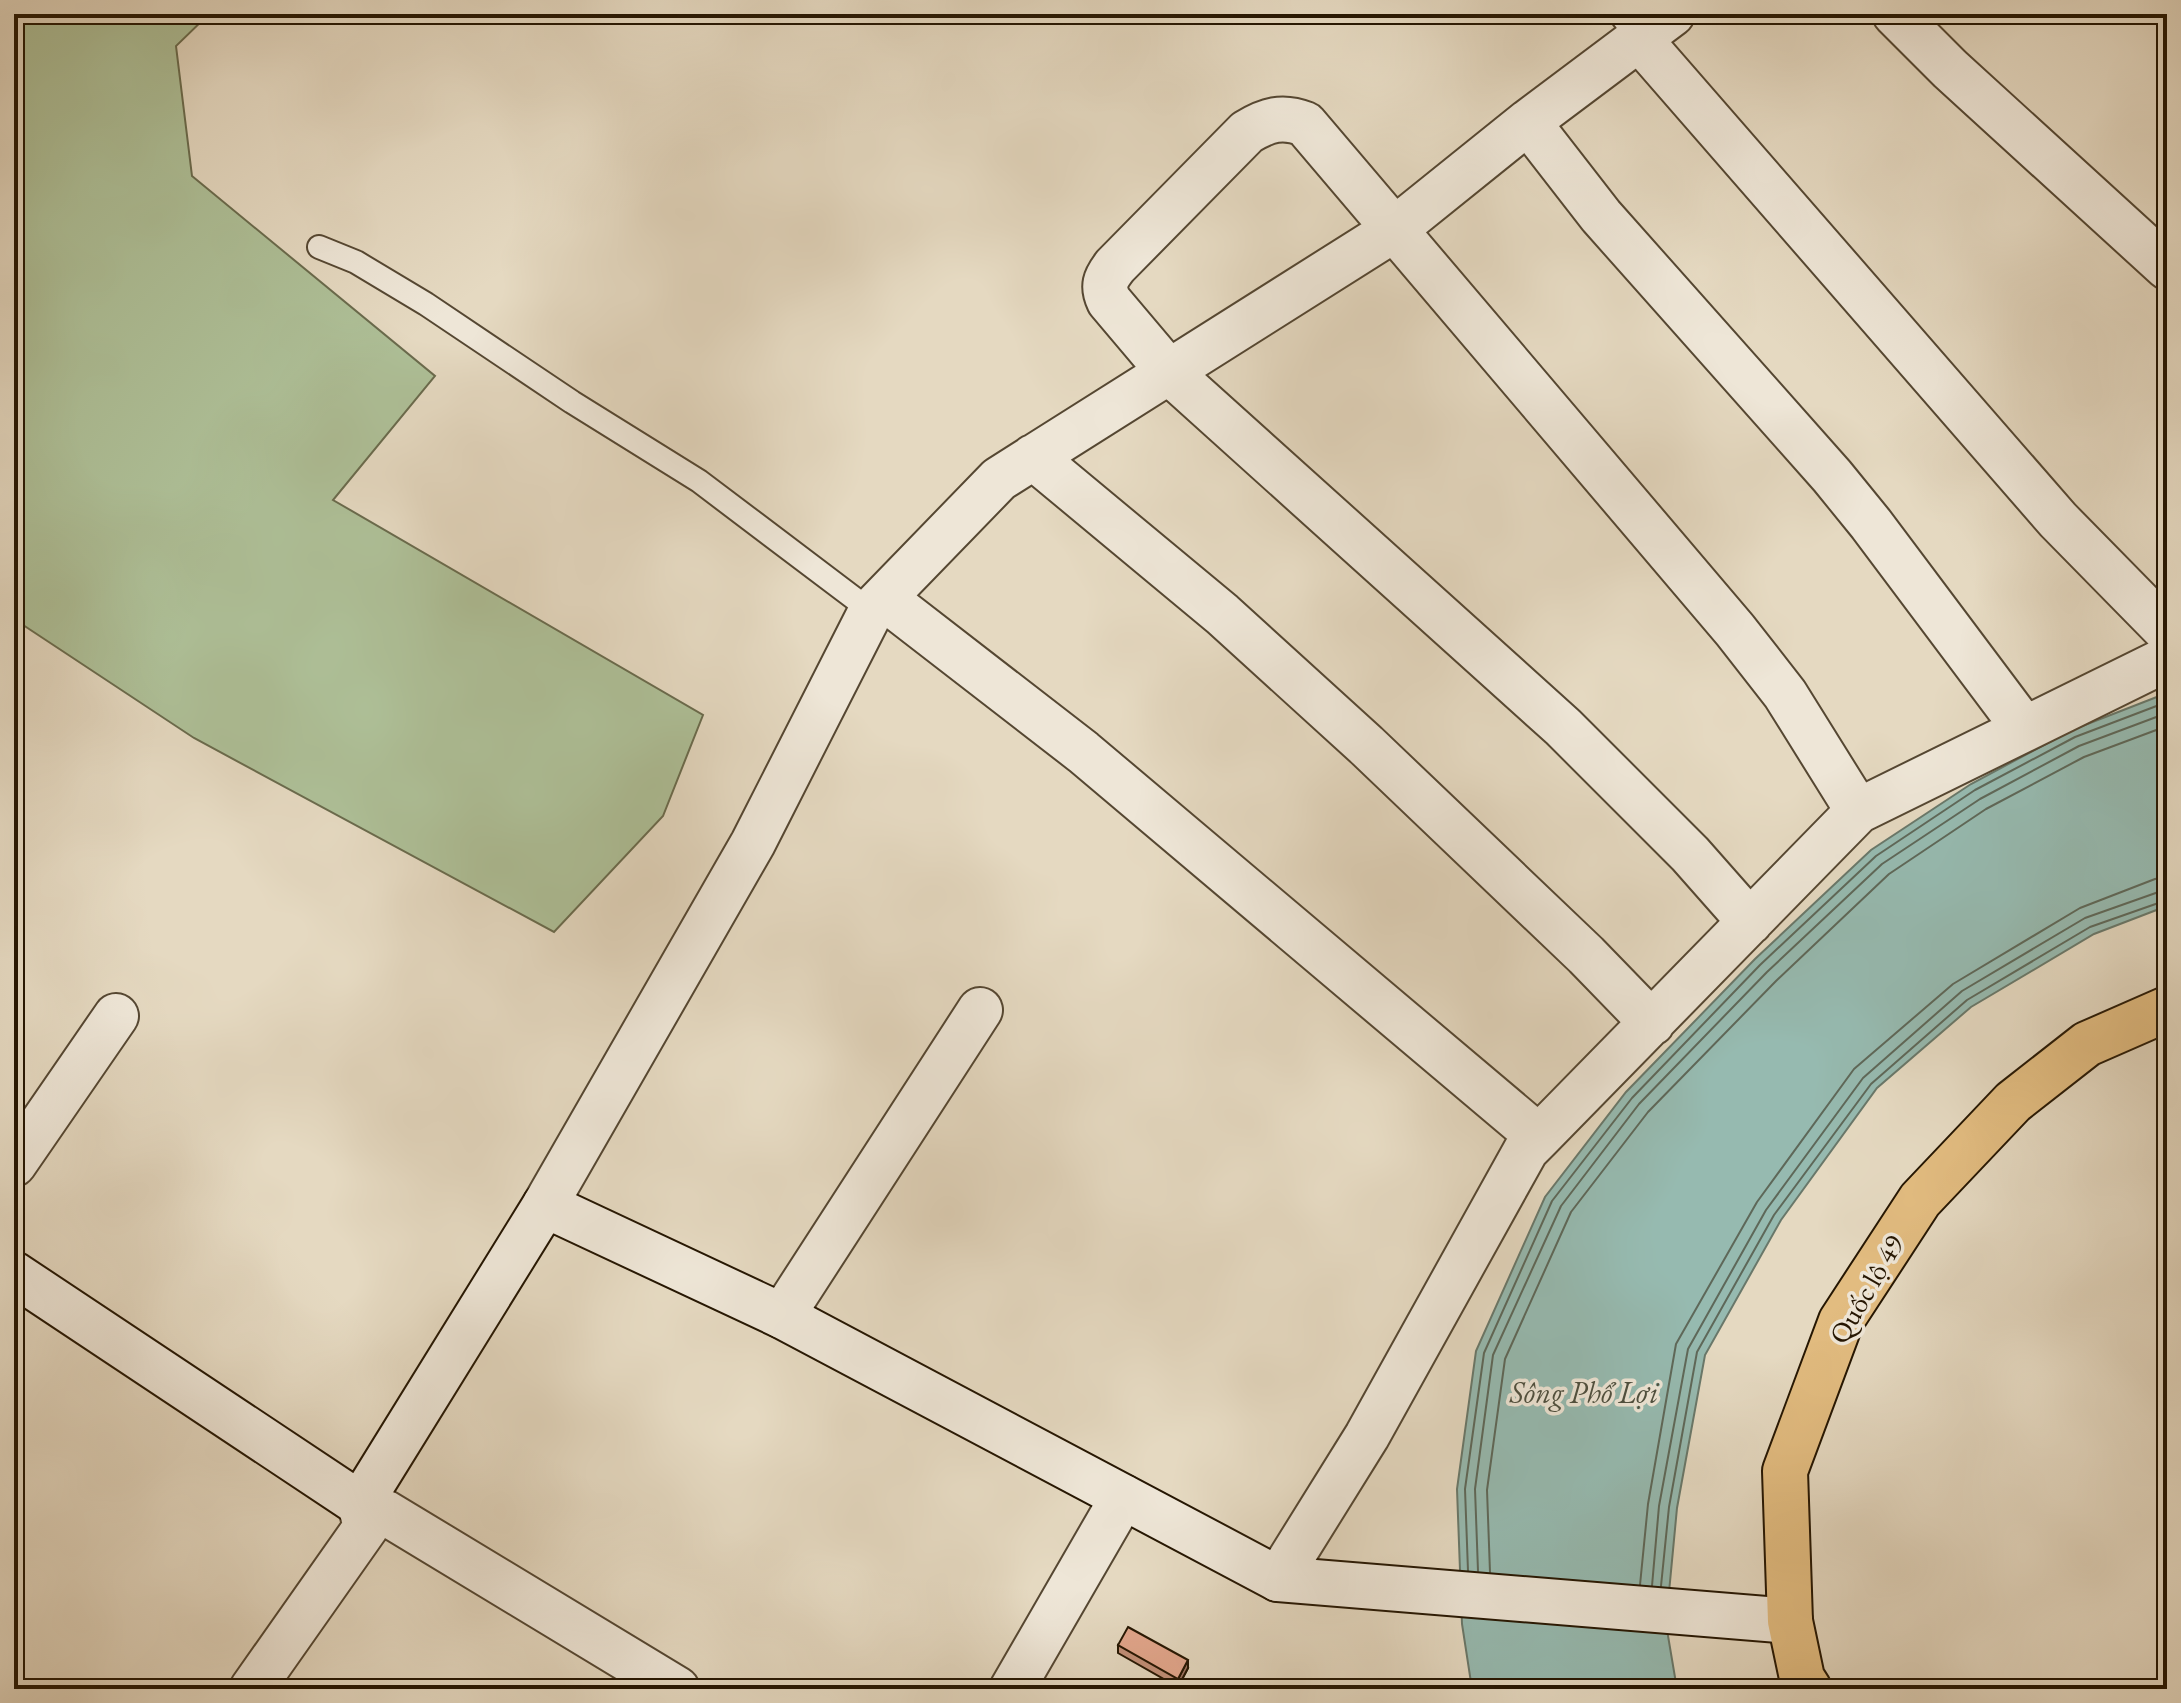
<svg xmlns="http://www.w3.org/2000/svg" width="2181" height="1703" viewBox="0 0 2181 1703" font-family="'EB Garamond',serif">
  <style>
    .green { fill: #aec098; stroke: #6a6b4d; stroke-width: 2 }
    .water { fill: #96bab0; stroke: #69786a; stroke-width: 2 }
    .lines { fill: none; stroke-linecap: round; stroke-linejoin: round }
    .shore { stroke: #5e6859; stroke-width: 2 }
    .lane-casing { stroke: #554732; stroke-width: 26 }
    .street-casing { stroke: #554732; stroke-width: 48 }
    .secondary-casing { stroke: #251602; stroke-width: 48 }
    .highway-casing { stroke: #251602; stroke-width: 48 }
    .lane { stroke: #eee6d7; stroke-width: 22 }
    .street { stroke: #eee6d7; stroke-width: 44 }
    .secondary { stroke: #eee6d7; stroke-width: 44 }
    .highway { stroke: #e2bc80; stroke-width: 44 }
    .wall { fill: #c39079; stroke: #251602; stroke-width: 2 }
    .shaded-wall { fill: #9f7563; stroke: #251602; stroke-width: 2 }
    .building { fill: #e3a78d; stroke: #251602; stroke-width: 2 }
    .labels { text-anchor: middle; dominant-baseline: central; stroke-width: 7; stroke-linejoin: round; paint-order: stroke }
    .street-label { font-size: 28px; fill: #251602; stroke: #eee6d7 }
    .water-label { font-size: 30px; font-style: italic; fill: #4d4f3f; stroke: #eee6d7 }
  </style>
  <rect width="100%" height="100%" fill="#e5d9c1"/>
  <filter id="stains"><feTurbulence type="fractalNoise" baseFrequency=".0025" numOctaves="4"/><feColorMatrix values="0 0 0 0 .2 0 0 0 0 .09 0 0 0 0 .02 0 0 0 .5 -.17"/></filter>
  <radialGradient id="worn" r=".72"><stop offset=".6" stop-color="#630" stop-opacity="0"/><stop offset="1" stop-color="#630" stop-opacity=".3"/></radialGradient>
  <path class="green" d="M14 14H209L176 46 192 176 435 376 333 500 703 715 663 816 554 932 194 738 14 619Z"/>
  <path class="water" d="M2167 693V906L2094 934 1971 1007 1877 1088 1781 1220 1705 1355 1677 1508 1666 1624 1677 1689H1472L1462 1624 1457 1489 1476 1351 1545 1197 1626 1092 1755 959 1871 850 1971 784 2072 730Z"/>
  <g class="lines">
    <path class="shore" d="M1468 1571 1465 1489 1484 1353 1552 1201 1632 1098 1760 965 1876 856 1975 790 2075 737 2167 702
      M1478 1571 1475 1489 1493 1355 1561 1206 1639 1104 1767 972 1882 864 1980 799 2079 746 2167 713
      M1490 1572 1487 1490 1505 1359 1571 1212 1648 1112 1776 981 1889 874 1986 809 2084 757 2167 726
      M1640 1585 1648 1504 1676 1344 1757 1202 1854 1069 1953 984 2080 908 2155 879 2167 877
      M1652 1586 1659 1506 1688 1349 1766 1210 1863 1078 1962 991 2085 918 2167 889
      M1661 1586 1669 1507 1697 1352 1774 1215 1871 1084 1967 1000 2090 927 2167 900"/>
    <defs>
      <path id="lane" d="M1620 14 1640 40
        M319 247 356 262 426 304 572 402 699 481 871 611"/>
      <path id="street" d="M1895 14 1950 69 2167 267
        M1640 40 2058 520 2167 631
        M1528 122 1601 216 1832 476 1871 524 2024 728
        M1033 457 1222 614 1366 745 1586 955 1652 1023
        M884 598 1083 752 1539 1137
        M1750 922 1690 854 1563 727 1169 372 1109 301C1102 286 1105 279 1115 266L1247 132C1267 120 1282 115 1305 124L1735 630 1785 694 1858 811
        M14 1164 116 1016
        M545 1205 753 843 871 611 999 479 1395 229 1528 122 1672 14
        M782 1316 980 1010
        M360 1504 386 1513 677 1689
        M1278 1579 1367 1436 1526 1150 1539 1137 1858 811 2167 659
        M252 1689 366 1527 360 1504
        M1012 1689 1123 1497"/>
      <path id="secondary" d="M14 1274 360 1504 545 1205 782 1316 1278 1579 1790 1621"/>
      <path id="highway" d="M1809 1689 1802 1678 1790 1621 1785 1471 1841 1321 1920 1200 2013 1102 2087 1044 2167 1009"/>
    </defs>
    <use href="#lane" class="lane-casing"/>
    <use href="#street" class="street-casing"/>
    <use href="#secondary" class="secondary-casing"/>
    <use href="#highway" class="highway-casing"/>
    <use href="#lane" class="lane"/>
    <use href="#street" class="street"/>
    <use href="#secondary" class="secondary"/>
    <use href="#highway" class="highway"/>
  </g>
  <path class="wall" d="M1118 1645 1188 1668 1178 1687 1118 1653Z"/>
  <path class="shaded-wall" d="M1188 1660V1668L1178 1687V1679Z"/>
  <path class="building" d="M1128 1627 1188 1660 1178 1679 1118 1645Z
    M1231 1681 1245 1689H1226Z
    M1097 1682 1110 1689H1093Z"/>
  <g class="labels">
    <g class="street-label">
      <text transform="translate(1866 1289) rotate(-60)">Quốc lộ 49</text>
    </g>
    <g class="water-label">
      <text x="1584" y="1392">Sông Phổ Lợi</text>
    </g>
  </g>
  <rect width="2181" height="1703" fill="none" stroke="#e5d9c1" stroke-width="48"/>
  <rect x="16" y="16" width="2149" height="1671" fill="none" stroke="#251602" stroke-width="4"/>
  <rect x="24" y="24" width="2133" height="1655" fill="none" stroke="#251602" stroke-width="2"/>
  <rect width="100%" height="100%" filter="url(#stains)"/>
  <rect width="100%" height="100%" fill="url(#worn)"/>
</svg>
